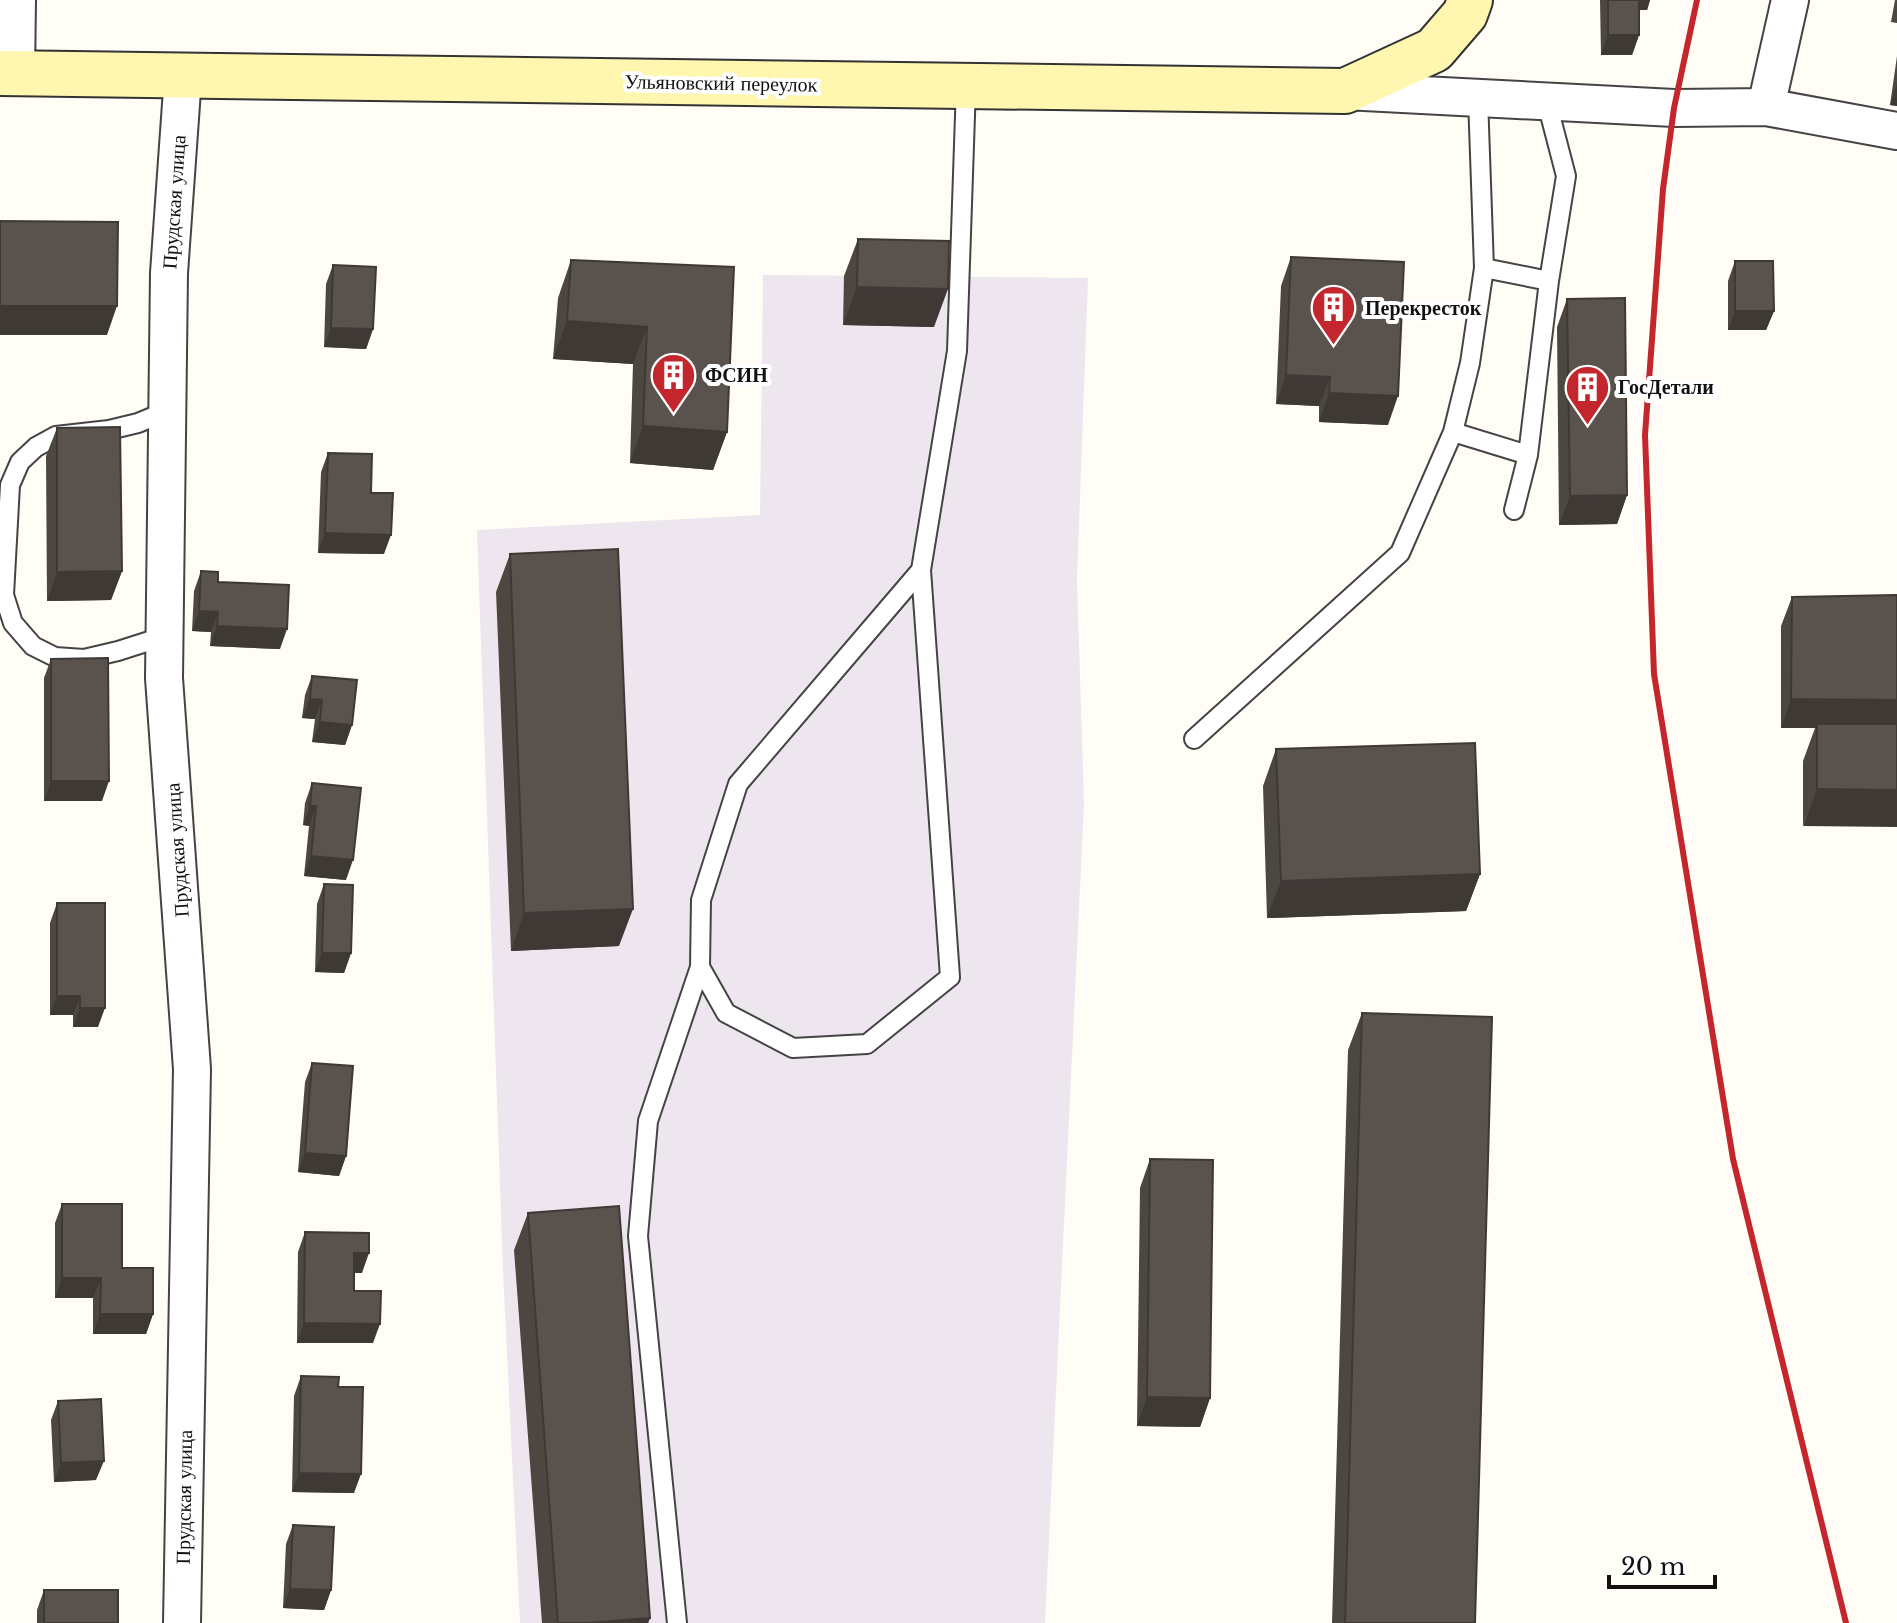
<svg xmlns="http://www.w3.org/2000/svg" width="1897" height="1623" viewBox="0 0 1897 1623" font-family="'Libre Baskerville',serif">
  <style>
    .industrial { fill: #eee6ef }
    .lines { fill: none; stroke-linecap: round; stroke-linejoin: round }
    .lane-casing { stroke: #444; stroke-width: 22 }
    .street-casing { stroke: #444; stroke-width: 40 }
    .secondary-casing { stroke: #333; stroke-width: 48 }
    .lane { stroke: #fff; stroke-width: 18 }
    .street { stroke: #fff; stroke-width: 36 }
    .secondary { stroke: #fff6b0; stroke-width: 44 }
    .rail { stroke: #c4262e; stroke-width: 6 }
    .wall { fill: #4d4742 }
    .shaded-wall { fill: #3f3936 }
    .building { fill: #5a524d; stroke: #3f3936; stroke-width: 2 }
    .labels { text-anchor: middle; dominant-baseline: central; stroke-width: 8; stroke-linejoin: round; paint-order: stroke }
    .street-label { font-size: 20px; fill: #111; stroke: #fff }
    .poi-label { font-size: 20px; font-weight: bold; fill: #111; stroke: #fff; text-anchor: start }
  </style>
  <rect width="100%" height="100%" fill="#fffdf5"/>
  <path class="industrial" d="M763 275 1088 278 1077 580 1084 804 1045 1623H520L503 1271 477 530 760 515Z"/>
  <g class="lines">
    <defs>
      <path id="lane" d="M1484 268 1549 281
        M1453 432 1528 455
        M1514 510 1528 455 1549 281 1566 176 1547 103
        M921 570 738 784 701 900 700 967 726 1013 793 1048 867 1044 950 977 921 570 957 351 966 86
        M165 636 118 651 84 659 55 657 33 646 13 623 4 595 10 485 20 462 36 447 56 436 109 430 138 423 167 411
        M1194 739 1400 553 1453 432 1470 363 1484 268 1478 98
        M677 1623 638 1236 648 1121 700 967"/>
      <path id="street" d="M16 73 17 0
        M1345 91 1674 108 1766 107 1897 131
        M1766 107 1790 0
        M182 1623 192 1069 164 678 169 273 183 76"/>
      <path id="secondary" d="M0 73 1345 91 1434 50 1465 14 1470 0"/>
    </defs>
    <use href="#lane" class="lane-casing"/>
    <use href="#street" class="street-casing"/>
    <use href="#secondary" class="secondary-casing"/>
    <use href="#lane" class="lane"/>
    <use href="#street" class="street"/>
    <use href="#secondary" class="secondary"/>
    <path class="rail" d="M1697 0 1674 108 1663 189 1645 435 1654 674 1733 1159 1846 1623"/>
  </g>
  <path class="wall" d="M1600 0H1650L1647 10H1639V35L1632 55H1601Z
    M1895 0H1897V23L1891 22Z
    M1897 56V106L1890 105Z
    M858 239 934 327 843 325 844 276Z
    M1291 257 1388 425 1319 422V406L1276 404 1281 286Z
    M571 260 734 267 727 432 713 470 630 463 633 364 553 359 558 298Z
    M1735 261 1774 311 1766 330H1728V281Z
    M333 265 373 329 366 349 324 347 326 284Z
    M1567 299 1627 495 1617 524 1559 525 1557 327Z
    M57 428 122 571 111 600 47 601 46 456Z
    M328 453 371 493 384 554 318 553 321 472Z
    M510 554 619 946 511 951 496 592Z
    M201 571 218 582 280 649 210 646 211 632 192 631 194 591Z
    M1897 595 1803 826V761L1815 728H1781V626L1792 597Z
    M51 659 102 801H44V678Z
    M312 676 352 725 345 745 312 742 315 719 302 718 305 695Z
    M1276 749 1480 874 1466 911 1267 918 1263 786Z
    M312 783 346 880 304 876 309 826 303 825 305 803Z
    M324 884 351 953 344 973 315 972 317 904Z
    M57 903 98 1027H73V1015H50V923Z
    M1362 1013 1475 1623H1332L1348 1050Z
    M312 1063 346 1156 339 1176 298 1172 305 1082Z
    M1150 1159 1210 1398 1200 1427 1137 1426 1140 1188Z
    M62 1204 122 1268 153 1314 146 1334H93V1298H55V1223Z
    M528 1213 650 1618 648 1623H542L514 1250Z
    M305 1232 362 1273H354V1291L373 1343H297L298 1252Z
    M301 1376 354 1493 292 1492 294 1396Z
    M58 1401 96 1480 54 1482 51 1420Z
    M293 1525 331 1590 324 1610 283 1608 286 1544Z
    M44 1590 118 1623H37V1610Z"/>
  <path class="shaded-wall" d="M1635 0H1650L1647 10H1632Z
    M1608 35H1639L1632 55H1601Z
    M1897 84V106L1890 105Z
    M857 287 948 289 934 327 843 325Z
    M0 306H117L107 335H0Z
    M1735 311H1774L1766 330H1728Z
    M567 321 647 327 633 364 553 359Z
    M331 328 373 329 366 349 324 347Z
    M1286 375 1330 377 1319 406 1276 404Z
    M1329 393 1398 396 1388 425 1319 422Z
    M643 426 727 432 713 470 630 463Z
    M1627 495 1617 524 1559 525 1570 496Z
    M325 533 391 535 384 554 318 553Z
    M122 571 111 600 47 601 57 572Z
    M199 611 218 612 211 632 192 631Z
    M217 626 287 629 280 649 210 646Z
    M310 699 322 700 315 719 302 718Z
    M1791 699 1897 700V729L1817 724 1815 728H1781Z
    M320 722 352 725 345 745 312 742Z
    M51 781H109L102 801H44Z
    M1817 789 1897 790V827L1803 826Z
    M310 806H316L309 826 303 825Z
    M311 856 353 860 346 880 304 876Z
    M1480 874 1466 911 1267 918 1281 881Z
    M633 909 619 946 511 951 524 913Z
    M322 953H351L344 973 315 972Z
    M57 996H80L73 1015H50Z
    M80 1008H105L98 1027H73Z
    M305 1153 346 1156 339 1176 298 1172Z
    M354 1253H369L362 1273H347Z
    M62 1278H101L93 1298H55Z
    M100 1314H153L146 1334H93Z
    M304 1323 380 1324 373 1343H297Z
    M1147 1397 1210 1398 1200 1427 1137 1426Z
    M104 1461 96 1480 54 1482 61 1463Z
    M299 1473 361 1474 354 1493 292 1492Z
    M290 1589 331 1590 324 1610 283 1608Z
    M650 1618 648 1623H587Z"/>
  <path class="building" d="M1608 0H1639V35H1608Z
    M0 221 118 222 117 306H0Z
    M858 239 949 241 948 289 857 287Z
    M1291 257 1404 262 1398 396 1329 393 1330 377 1286 375Z
    M571 260 734 267 727 432 643 426 647 327 567 321Z
    M1735 261H1773L1774 311H1735Z
    M333 265 376 267 373 329 331 328Z
    M1625 298 1627 495 1570 496 1567 299Z
    M120 427 122 571 57 572V428Z
    M328 453 372 454 371 493H393L391 535 325 533Z
    M618 549 633 909 524 913 510 554Z
    M201 571 218 572V582L289 585 287 629 217 626 218 612 199 611Z
    M1897 595V700L1791 699 1792 597Z
    M108 658 109 781H51V659Z
    M312 676 357 680 352 725 320 722 322 700 310 699Z
    M1817 724H1897V790L1817 789Z
    M1475 743 1480 874 1281 881 1276 749Z
    M312 783 361 788 353 860 311 856 316 806H310Z
    M324 884 353 885 351 953H322Z
    M57 903H105V1008H80V996H57Z
    M1362 1013 1492 1017 1475 1623H1345Z
    M312 1063 353 1066 346 1156 305 1153Z
    M1150 1159 1213 1160 1210 1398 1147 1397Z
    M62 1204H122V1268H153V1314H100L101 1278H62Z
    M619 1206 650 1618 587 1623H558L528 1213Z
    M305 1232 369 1233V1253H354V1291H381L380 1324 304 1323Z
    M301 1376 339 1377 338 1387H363L361 1474 299 1473Z
    M101 1399 104 1461 61 1463 58 1401Z
    M293 1525 334 1527 331 1590 290 1589Z
    M44 1590H118V1623H44Z"/>
  <defs>
    <symbol id="building-pin" viewBox="-11 -11 22 30"><path d="M0 17L-7.5 6A9.5 9.5 0 1 1 7.5 6Z" fill="#c4262e" stroke="#fff"/><path d="M-4-6H4V6H1V3H-1V6H-4ZM-2.5-4.3h1.7v1.8h-1.7ZM.8-4.3h1.7v1.8H.8ZM-2.5-1h1.7V.8h-1.7ZM.8-1h1.7V.8H.8Z" fill="#fff"/></symbol>
  </defs>
  <g fill-rule="evenodd">
    <use href="#building-pin" x="1308" y="282" width="51" height="69"/>
    <use href="#building-pin" x="648" y="350" width="51" height="69"/>
    <use href="#building-pin" x="1562" y="362" width="51" height="69"/>
  </g>
  <g class="labels">
    <g class="street-label">
      <text transform="translate(721 83) rotate(1)">Ульяновский переулок</text>
      <text transform="translate(174 202) rotate(-86)">Прудская улица</text>
      <text transform="translate(177 850) rotate(-94)">Прудская улица</text>
      <text transform="translate(184 1497) rotate(-89)">Прудская улица</text>
    </g>
    <g class="poi-label">
      <text x="1365" y="308">Перекресток</text>
      <text x="705" y="375">ФСИН</text>
      <text x="1618" y="387">ГосДетали</text>
    </g>
  </g>
  <path d="M1609 1575v12h106v-12" fill="none" stroke="#111111" stroke-width="4"/>
  <text x="1621" y="1575" font-size="24" fill="#111111" stroke="#ffffff" stroke-width="6" paint-order="stroke">20 m</text>
</svg>
